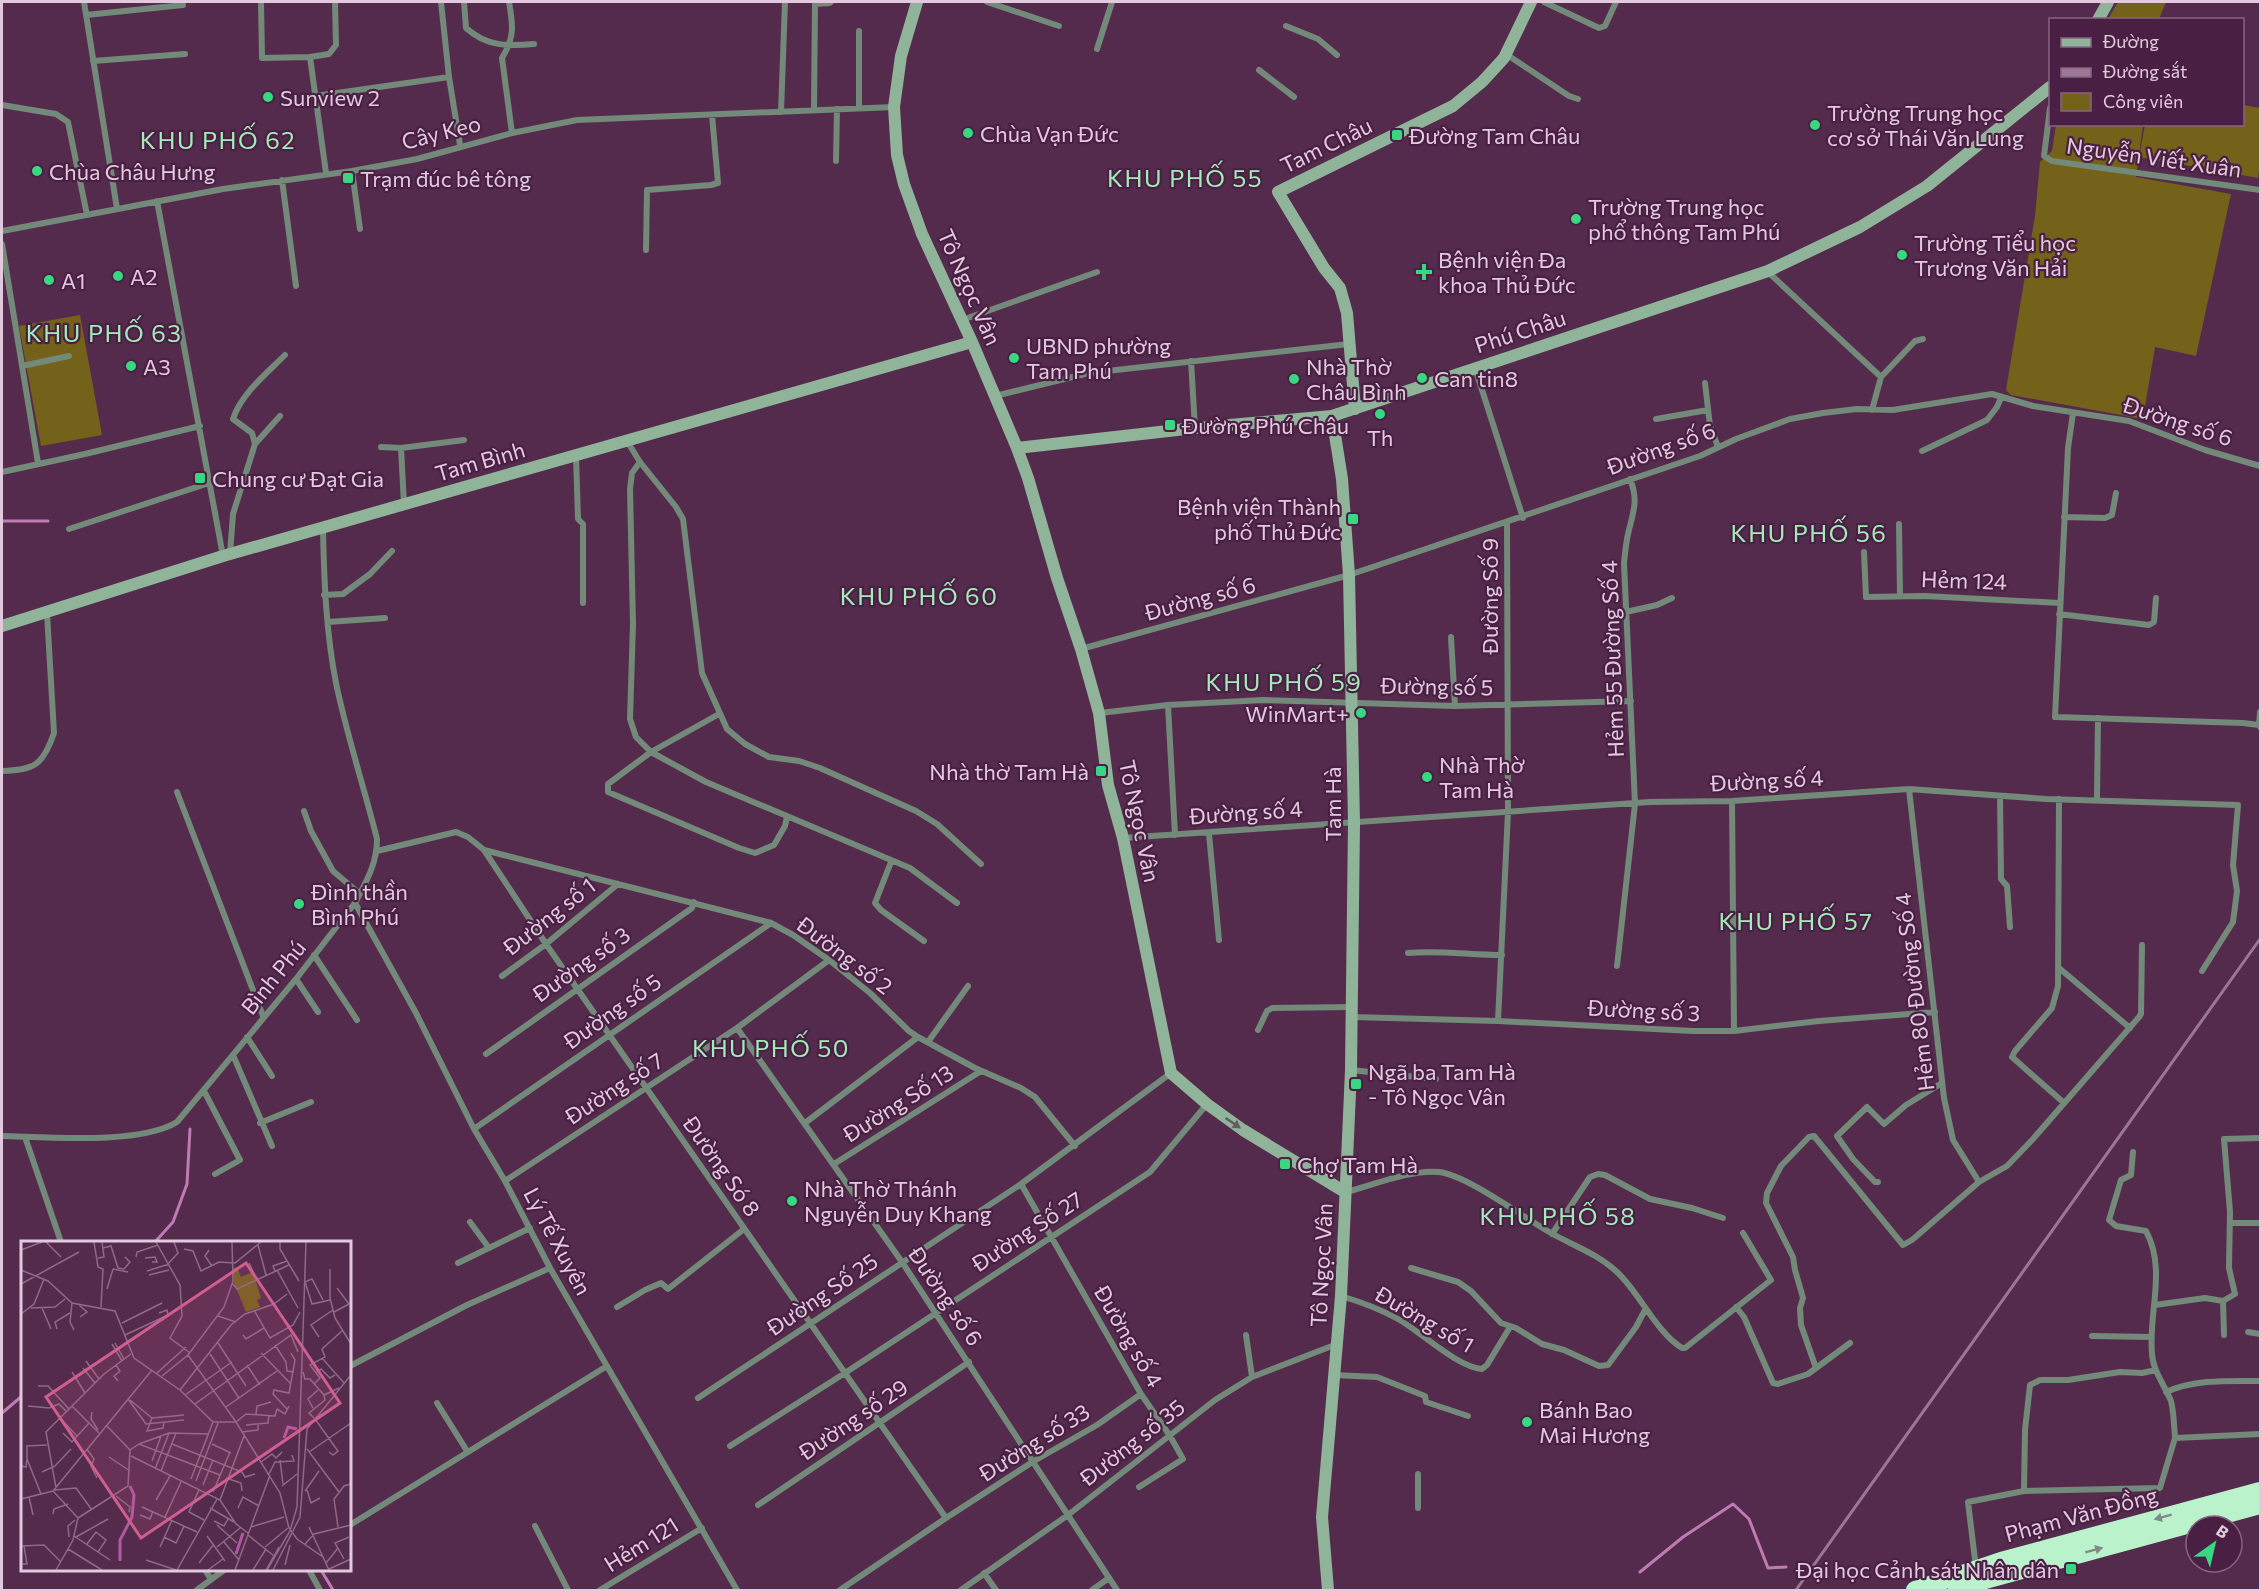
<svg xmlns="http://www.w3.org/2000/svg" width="2262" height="1592" viewBox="0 0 2262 1592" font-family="Commissioner,sans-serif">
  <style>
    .green { fill: #74611a }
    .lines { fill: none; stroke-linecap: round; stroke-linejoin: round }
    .stream { stroke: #bf7bb3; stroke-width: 3 }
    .street { stroke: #738979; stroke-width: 6 }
    .secondary { stroke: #90b49a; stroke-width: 12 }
    .highway { stroke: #baf3cb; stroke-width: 18 }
    .rail { stroke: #9a7893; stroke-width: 3 }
    .oneway { fill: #655b66 }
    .oneway2 { fill: #828a87 }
    .poi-dot { fill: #38d880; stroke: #492043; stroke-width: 2 }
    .labels { text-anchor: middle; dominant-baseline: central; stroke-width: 4.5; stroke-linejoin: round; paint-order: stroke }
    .poi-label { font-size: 22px; fill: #e3c9dd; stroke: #492043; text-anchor: start }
    .street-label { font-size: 22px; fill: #e3c9dd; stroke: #492043 }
    .neighbourhood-label { font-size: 24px; letter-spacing: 1.5px; fill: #a3ecba; stroke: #492043 }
    .inset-river { fill: none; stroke: #af59a1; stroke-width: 3 }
    .inset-road { fill: none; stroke: #8e6a87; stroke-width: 1.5 }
    .view { fill: #cf5f8f; fill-opacity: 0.15; stroke: #cf5f8f; stroke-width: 3 }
    .inset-edge { fill: none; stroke: #e3c9dd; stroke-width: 3 }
  </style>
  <rect width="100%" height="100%" fill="#552b4d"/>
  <path class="green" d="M2118 2H2166L2159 19H2108Z
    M2243 105 2260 108V162L2258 178 2139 157 2145 125 2242 124Z
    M2056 125H2143L2136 177 2231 194 2196 356 2155 347 2143 419 2011 395 2006 390 2035 216 2040 162 2052 151Z
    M80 315 102 435 41 446 19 326Z"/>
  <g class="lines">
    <path class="stream" d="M2 521H48
      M155 1242 173 1222 187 1184 190 1129
      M2 1413 22 1396
      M321 1570 333 1590
      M1640 1572 1683 1537 1733 1504 1749 1519 1768 1568 1786 1567"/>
    <path class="street" d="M84 2 117 209
      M261 2 262 58 310 57
      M441 2 449 77 460 145
      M464 2 466 28C487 47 508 46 534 44
      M509 2C513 25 515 37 502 58L512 133
      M987 2 1059 26
      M1544 2 1599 28 1605 26 1616 2
      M86 15 183 5
      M1286 26 1318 39 1337 55
      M1097 49 1112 2
      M1506 54 1569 96 1578 99
      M93 61 185 54
      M1259 70 1294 97
      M316 96 449 77
      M2 105 56 114 68 122 87 215
      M859 108V31
      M2050 108 2044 156 2052 161 2260 190
      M814 110 815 4 830 3 831 2
      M781 112 785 2
      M836 161 837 109
      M352 171 360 229
      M326 173 310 57 329 54 336 45 335 2
      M282 180 296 286
      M157 201 223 556
      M2 231 223 189 352 171 417 159 512 133 577 120 894 107
      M2 244 38 463
      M646 250 647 190 711 185 718 183 712 115
      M1768 272 1881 377 1872 410
      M962 320 1097 272
      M1191 361 1195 428
      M22 366 69 356
      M1475 368 1523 518
      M1881 377 1915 341 1923 339
      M1705 383 1710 426 1718 447
      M995 396 1089 373 1349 344
      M2073 413 2068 448 2055 717 2243 723 2259 725 2260 727
      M1656 419 1708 410
      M627 441 640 462 632 473 630 489 633 624 630 719 636 737 651 752 706 782 910 868 957 903
      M255 444 280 416
      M381 447 401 448
      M1922 451 1987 420 1997 407 2001 398
      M576 456 578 519 583 524V603
      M640 462 676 507 683 519 702 673 727 729 745 744 769 757 799 761 820 768 916 811 937 824 981 864
      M2 472 85 454 200 426
      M404 504 401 448 464 440
      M2064 517 2105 518 2112 515 2116 493
      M1899 524 1900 596
      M69 529 209 483
      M1864 552 1866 597 1925 596 2060 603
      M230 554 233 514 255 444 252 433 233 419C241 394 267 373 285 355
      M324 595 343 594 370 574 392 551
      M1626 612 1657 605 1672 598
      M2059 614 2149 625 2154 622 2156 598
      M328 622 385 618
      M1451 637 1455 706
      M1081 649 1349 575 1700 456 1736 439 1790 419 1823 413 1857 409 1893 410 1992 394 2033 406 2129 421 2205 450 2260 466
      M1168 705 1175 835
      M1100 713 1168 705 1263 700 1455 706 1631 701
      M719 714 651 752 608 784V792L739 848 755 853 774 845 785 826 787 817
      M2259 725 2260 712
      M2 771C35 770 43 765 54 733L47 613
      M1909 789 1944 1098 1953 1140 1979 1182
      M177 792 263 1016
      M2000 796 2001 879 2007 886 2010 927
      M2059 799 2058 986 2052 1008 2015 1051 2012 1057 2063 1102
      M2097 799 2098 718
      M1732 801 1734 1031
      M304 811 311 831 333 871 360 894
      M1209 834 1219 940
      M1123 838 1650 802 1732 801 1909 789 2046 799 2238 805 2233 865 2237 891 2233 922 2202 971
      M484 850 771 923 793 935 829 960 870 993 909 1031 918 1037 975 1068 1021 1088 1035 1097 1075 1146
      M377 851 456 832 468 837 484 850 546 944 946 1518
      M891 862 875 903 881 910 924 941
      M355 903 416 1013 474 1129 505 1181 550 1268 737 1590
      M1408 953C1439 950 1470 955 1502 955
      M314 955 357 1020
      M1617 966 1635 804 1624 563C1625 553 1626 543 1628 534 1633 512 1639 501 1630 479
      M2059 968 2130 1028
      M502 976 546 944 618 884
      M296 979 318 1012
      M1352 1017 1498 1021 1693 1031H1734L1819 1021 1935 1012
      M1498 1021 1508 812 1507 523
      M737 1028 902 1262 1117 1590
      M1258 1030 1267 1011 1272 1008 1351 1007
      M247 1037 272 1076
      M928 1042 968 986
      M486 1054 692 908 694 902
      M233 1055 272 1146
      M1351 1070 1436 1079
      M204 1091 240 1160 215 1174
      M260 1123 311 1102
      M805 1123 918 1037
      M474 1129 771 923
      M2 1136C46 1137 140 1145 177 1122L296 979 355 903C366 882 377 864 377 839 364 787 347 736 336 683 326 632 324 580 323 528
      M25 1137 61 1242
      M2133 1152 2131 1175 2121 1180 2109 1220 2116 1226 2146 1231C2167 1270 2148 1313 2152 1354 2153 1371 2165 1386 2171 1401 2174 1412 2174 1427 2175 1438L2260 1434
      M834 1164 981 1071
      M505 1181 737 1028 829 960
      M1878 1182H1875L1853 1159 1837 1136 1867 1107 1884 1124 1906 1105 1942 1083
      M1021 1184 1141 1394 1170 1436 1183 1459 1139 1487
      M1346 1192C1373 1185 1412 1169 1439 1172 1467 1175 1524 1218 1551 1233 1574 1246 1598 1254 1617 1272 1639 1292 1656 1332 1682 1348H1685L1771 1280 1743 1233
      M470 1222 489 1248
      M2230 1223H2260
      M1552 1234 1590 1177 1598 1174 1605 1175 1650 1199 1692 1208 1723 1218
      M458 1263 530 1228
      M1411 1268 1458 1282 1471 1291 1501 1323 1516 1328 1542 1344 1564 1350 1599 1366 1608 1365 1636 1327 1645 1310
      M1341 1296C1361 1302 1380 1309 1398 1319 1421 1332 1457 1367 1482 1369L1487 1365 1510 1327
      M2223 1301 2224 1335
      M2155 1305 2205 1298 2223 1301 2235 1294 2229 1268 2230 1212 2224 1139 2260 1138
      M617 1307 645 1290 661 1283 668 1289 744 1229
      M1736 1307 1744 1317 1773 1383 1778 1384 1808 1374 1850 1343
      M2248 1332 2260 1334
      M1246 1335 1252 1377
      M2092 1336 2151 1337
      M350 1366 467 1305 550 1268
      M1816 1368 1801 1325 1800 1308 1803 1298 1795 1270 1793 1257 1766 1203 1767 1193 1781 1166 1809 1137 1814 1136 1903 1245 1912 1240 1979 1182 2007 1166 2033 1139 2139 1017 2141 1014 2142 945
      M1334 1375 1377 1377 1425 1396 1426 1402 1468 1416
      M2166 1392C2196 1379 2228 1381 2260 1381
      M698 1398 1021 1184 1171 1073
      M437 1403 467 1451
      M730 1446 845 1373 1150 1172 1207 1104
      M1418 1474V1508
      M2024 1491 2025 1430 2030 1385 2040 1380H2068L2120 1372 2142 1373 2156 1370
      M758 1505 969 1362
      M350 1525 607 1366
      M535 1526 568 1590
      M1976 1568 1968 1502 2024 1491 2160 1488 2175 1438
      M205 1570 211 1579
      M309 1570 320 1590
      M984 1573 996 1590
      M197 1590 224 1570
      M600 1590 702 1528
      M840 1590 946 1518 1034 1461 1097 1425 1141 1394
      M961 1590 1068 1515 1215 1400 1252 1377 1337 1344
      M1092 1590 1109 1578"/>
    <path class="secondary" d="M917 2 901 56 894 107 897 155 904 184 922 234 972 342 1017 448 1028 478 1057 578 1081 649 1099 713 1108 785 1123 838 1171 1073 1207 1104 1243 1130 1345 1192
      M2098 20 2108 2
      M1355 409 1347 313 1340 288 1324 268 1278 192 1453 106 1482 82 1504 58 1531 2
      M1017 448 1195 428 1332 416 1768 271 1860 227 1927 186 2050 87
      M2 626 223 556 972 342
      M1328 1590 1322 1517 1341 1296 1351 1070 1354 823 1349 575 1342 479 1332 416"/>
    <path class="highway" d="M1915 1590 2001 1561 2260 1491
      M1957 1590 1985 1580 2260 1505"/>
    <path class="rail" d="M1796 1590 2260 939"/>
  </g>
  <defs><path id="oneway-solid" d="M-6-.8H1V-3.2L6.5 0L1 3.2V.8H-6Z" transform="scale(1.5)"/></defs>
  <use class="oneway" href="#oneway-solid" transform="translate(1233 1123) rotate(34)"/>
  <g class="oneway2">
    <use href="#oneway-solid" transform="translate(2163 1517) rotate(165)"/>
    <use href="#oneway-solid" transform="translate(2094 1550) rotate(-15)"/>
  </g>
  <g class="poi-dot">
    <circle cx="268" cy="97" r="6"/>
    <circle cx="1815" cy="125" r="6"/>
    <circle cx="968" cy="133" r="6"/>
    <rect x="1391" y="129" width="12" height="12" rx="3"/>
    <circle cx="37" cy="171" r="6"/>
    <rect x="342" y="172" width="12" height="12" rx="3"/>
    <circle cx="1576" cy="219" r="6"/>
    <circle cx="1902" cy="255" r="6"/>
    <path d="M1421 263h6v6h6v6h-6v6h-6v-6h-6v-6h6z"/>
    <circle cx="118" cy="276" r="6"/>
    <circle cx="49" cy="280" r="6"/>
    <circle cx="1014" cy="358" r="6"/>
    <circle cx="131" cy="366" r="6"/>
    <circle cx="1422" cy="378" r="6"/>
    <circle cx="1294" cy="379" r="6"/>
    <circle cx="1380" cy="414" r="6"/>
    <rect x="1164" y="419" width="12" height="12" rx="3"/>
    <rect x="194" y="472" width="12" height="12" rx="3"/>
    <rect x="1347" y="513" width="12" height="12" rx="3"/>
    <circle cx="1361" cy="713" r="6"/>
    <rect x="1095" y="765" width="12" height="12" rx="3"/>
    <circle cx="1427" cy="777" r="6"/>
    <circle cx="299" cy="904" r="6"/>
    <rect x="1350" y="1078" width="12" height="12" rx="3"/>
    <rect x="1279" y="1158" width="12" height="12" rx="3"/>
    <circle cx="792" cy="1201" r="6"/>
    <circle cx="1527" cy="1422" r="6"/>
    <rect x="2065" y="1563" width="12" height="12" rx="3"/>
  </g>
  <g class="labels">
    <g class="poi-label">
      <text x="280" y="97">Sunview 2</text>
      <text x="1827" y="112">Trường Trung học<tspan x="1827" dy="25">cơ sở Thái Văn Lung</tspan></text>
      <text x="980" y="133">Chùa Vạn Đức</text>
      <text x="1409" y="135">Đường Tam Châu</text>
      <text x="49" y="171">Chùa Châu Hưng</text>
      <text x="360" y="178">Trạm đúc bê tông</text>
      <text x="1588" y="206">Trường Trung học<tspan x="1588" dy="25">phổ thông Tam Phú</tspan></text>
      <text x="1914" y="242">Trường Tiểu học<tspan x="1914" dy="25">Trương Văn Hải</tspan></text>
      <text x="1438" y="259">Bệnh viện Đa<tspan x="1438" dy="25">khoa Thủ Đức</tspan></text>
      <text x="130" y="276">A2</text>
      <text x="61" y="280">A1</text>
      <text x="1026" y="345">UBND phường<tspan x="1026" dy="25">Tam Phú</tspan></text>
      <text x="143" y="366">A3</text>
      <text x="1306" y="366">Nhà Thờ<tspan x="1306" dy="25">Châu Bình</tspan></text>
      <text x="1434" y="378">Can tin8</text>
      <text x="1182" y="425">Đường Phú Châu</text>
      <text x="1380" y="437" text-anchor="middle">Th</text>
      <text x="212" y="478">Chung cư Đạt Gia</text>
      <text x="1341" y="506" text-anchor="end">Bệnh viện Thành<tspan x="1341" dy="25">phố Thủ Đức</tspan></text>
      <text x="1349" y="713" text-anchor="end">WinMart+</text>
      <text x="1439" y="764">Nhà Thờ<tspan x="1439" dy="25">Tam Hà</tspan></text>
      <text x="1089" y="771" text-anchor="end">Nhà thờ Tam Hà</text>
      <text x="311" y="891">Đình thần<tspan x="311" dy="25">Bình Phú</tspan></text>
      <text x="1368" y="1071">Ngã ba Tam Hà<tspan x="1368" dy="25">- Tô Ngọc Vân</tspan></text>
      <text x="1297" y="1164">Chợ Tam Hà</text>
      <text x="804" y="1188">Nhà Thờ Thánh<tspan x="804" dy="25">Nguyễn Duy Khang</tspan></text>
      <text x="1539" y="1409">Bánh Bao<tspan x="1539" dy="25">Mai Hương</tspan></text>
      <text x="2059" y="1569" text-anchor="end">Đại học Cảnh sát Nhân dân</text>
    </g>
    <g class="street-label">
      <text transform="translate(441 132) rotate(-14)">Cây Keo</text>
      <text transform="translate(1326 145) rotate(-26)">Tam Châu</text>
      <text transform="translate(2154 157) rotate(8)">Nguyễn Viết Xuân</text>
      <text transform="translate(970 287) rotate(66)">Tô Ngọc Vân</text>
      <text transform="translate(1520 331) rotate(-18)">Phú Châu</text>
      <text transform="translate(2178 421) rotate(18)">Đường số 6</text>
      <text transform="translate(1661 448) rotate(-20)">Đường số 6</text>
      <text transform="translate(480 461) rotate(-16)">Tam Bình</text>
      <text transform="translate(1964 580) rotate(2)">Hẻm 124</text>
      <text transform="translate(1489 596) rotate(-90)">Đường Số 9</text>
      <text transform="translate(1200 598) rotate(-15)">Đường số 6</text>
      <text transform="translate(1612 659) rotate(-92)">Hẻm 55 Đường Số 4</text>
      <text transform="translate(1437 686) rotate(1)">Đường số 5</text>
      <text transform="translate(1767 780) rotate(-3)">Đường số 4</text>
      <text transform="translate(1332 804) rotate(-90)">Tam Hà</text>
      <text transform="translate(1246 812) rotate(-4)">Đường số 4</text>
      <text transform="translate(1140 821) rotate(78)">Tô Ngọc Vân</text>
      <text transform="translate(549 916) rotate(-38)">Đường số 1</text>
      <text transform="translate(845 955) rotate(37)">Đường số 2</text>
      <text transform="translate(581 964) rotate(-35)">Đường số 3</text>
      <text transform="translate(273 977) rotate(-51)">Bình Phú</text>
      <text transform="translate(1914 992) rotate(-97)">Hẻm 80 Đường Số 4</text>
      <text transform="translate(1644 1010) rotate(3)">Đường số 3</text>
      <text transform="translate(612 1011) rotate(-35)">Đường số 5</text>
      <text transform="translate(614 1088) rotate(-33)">Đường số 7</text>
      <text transform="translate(898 1103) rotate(-32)">Đường Số 13</text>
      <text transform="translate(722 1166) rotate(55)">Đường Só 8</text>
      <text transform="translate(1027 1231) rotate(-33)">Đường Số 27</text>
      <text transform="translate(558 1241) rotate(62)">Lý Tế Xuyên</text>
      <text transform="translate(1321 1265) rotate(-87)">Tô Ngọc Vân</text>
      <text transform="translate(822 1294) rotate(-34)">Đường Số 25</text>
      <text transform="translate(946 1296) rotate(56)">Đường số 6</text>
      <text transform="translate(1425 1319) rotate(30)">Đường số 1</text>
      <text transform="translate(1129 1336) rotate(60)">Đường số 4</text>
      <text transform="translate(853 1419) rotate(-34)">Đường số 29</text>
      <text transform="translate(1034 1442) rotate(-32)">Đường số 33</text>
      <text transform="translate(1132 1442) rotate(-38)">Đường số 35</text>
      <text transform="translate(2081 1514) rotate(-15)">Phạm Văn Đồng</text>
      <text transform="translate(641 1544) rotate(-32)">Hẻm 121</text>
    </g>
    <g class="neighbourhood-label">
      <text x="218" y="139">KHU PHỐ 62</text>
      <text x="1185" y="177">KHU PHỐ 55</text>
      <text x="104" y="332">KHU PHỐ 63</text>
      <text x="1809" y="532">KHU PHỐ 56</text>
      <text x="919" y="595">KHU PHỐ 60</text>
      <text x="1284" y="681">KHU PHỐ 59</text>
      <text x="1796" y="920">KHU PHỐ 57</text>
      <text x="771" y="1047">KHU PHỐ 50</text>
      <text x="1558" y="1215">KHU PHỐ 58</text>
    </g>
  </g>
  <g transform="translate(21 1241)">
    <rect width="330" height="330" fill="#552b4d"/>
    <path d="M216 26 220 36 232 31 240 57 236 59 239 66 225 71 213 42 212 27Z" fill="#74611a"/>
    <path class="inset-river" d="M263 197 267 186 276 188M215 313 222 292M99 320V299L111 276 113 254 109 245"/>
    <path class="inset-road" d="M25 1 40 16M73 1 77 26 82 28 80 66M135 1 159 44 161 75 149 97 169 112M259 1V8L278 40M237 4 245 34M82 7 90 5 97 27 103 28 109 21 104 16M163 8 172 10 180 30 198 21 214 22 240 1M0 9 21 1M188 9 184 15 191 25M115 16 116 11 137 4M77 17 83 16 81 1M124 17 134 16 136 21H131M228 22 236 39M145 25 157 12 153 1M309 28V57L314 77 330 103M0 29 27 40 51 62 94 70 113 117 159 149 192 181H215L259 252 268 287 276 298 302 316 308 329M256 29 277 67M126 30 145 24M254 30 252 25 266 20M128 34 148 29M284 41 291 63 309 59M284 41 291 38 302 59M211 42 216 48 268 24M0 43 58 11M316 47 328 63M86 48 92 28 107 31M51 62 49 81 53 89M253 63 268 86M58 64 66 71 59 76M10 67 34 66 44 58M21 67 30 88M233 69 249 97 272 84 279 71M313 71 330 62M0 73 13 63 23 38M197 75 215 81M101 82 141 62M36 88 34 81 49 72M104 94 147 74 146 69 138 72M222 94 225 98 243 87M298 96 290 84 312 69M94 102 103 118M197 102 225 145M91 103 101 120M254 104 265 121 266 130 273 131M240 112 270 143M189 113 218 157M167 114 215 181 225 173 254 175 256 168M301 117 323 142M65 120 78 138M95 124 99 130 93 135 97 140M226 124 239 144M62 127 74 142M51 131 64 152M282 131 284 138H289L303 154 318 147M136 132 165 106M295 132 300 128 309 137 314 134M141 135 167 114 203 66 212 40 211 1M293 143 299 137 289 124 304 116 301 108 321 90M17 145H27L48 168M159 149 210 84 224 73 253 63 266 53M164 154 211 121M107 158 125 183 163 179M109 159 131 177M174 163 270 94 277 111M7 165 28 167 38 163 45 170M51 165 78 192M205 166 256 130M292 167 287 158 297 149M256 168 264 173 268 165M267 169 252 153 253 149 268 152 274 119 270 112M71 171 70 178 77 189M235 173 236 165 250 161M39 177 56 195M131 177 126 190 142 187 143 182M131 177 163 174M293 177 288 172 304 159 303 154M294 178 317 210 312 214 308 211M225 184 247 182 248 174M221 191 237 189V183M42 192 51 201 68 182M118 203 148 192 188 193M151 203 221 231 224 236 234 233M191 203 210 212M66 208 73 218 70 225 76 237M286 208 318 251M109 209 118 203 199 234M288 211 330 182M110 215 199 259 215 283 227 292M88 216 109 230M6 218V205L26 204M259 219 262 243M131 220 140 195M240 221 251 213 255 217 261 211M0 225 5 226 6 218 20 253M134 228 148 192M140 230 155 192M21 231 34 225 50 208M248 233 254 221 273 220 271 214M205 237 220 242 221 250M170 238 192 181M175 240 197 182M182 244 192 219M261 245 276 233M35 247 25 191 83 133 110 113M33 249 55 247 71 269M178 249 168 271 183 279M286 249 290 262 299 257M32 250 57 277M284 250 298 230M192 251 209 211M95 255 109 266 108 271M8 256 12 274M0 258 32 250 131 129M135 259 149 235M199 259 223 195M121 266 176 291M189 267 213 281M217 267 222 256 238 265M32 273 33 268 47 263M119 274 129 278 132 270M144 276 160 241M57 277 107 245 109 209 85 184M193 280 203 285 207 278M196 284 216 302M230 286 263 276M288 286 302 316M317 286 313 258 323 245 330 243M227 294 253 315M53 295 89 319M186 295 204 320M48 296 47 285 54 279M55 296 87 278M143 296 155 302 163 285M203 301 218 319M66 303 75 291 85 299 77 311M284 303 293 293 330 284M0 305 23 304 40 321M139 306 151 279M196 306 219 287M244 306 267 287M47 308 81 329M323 318 314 302 328 296M125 319 155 329M178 322 193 303M305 322 317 307M0 323H6L3 305M264 324 269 304M308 328 330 318M35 329 52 299 57 277M156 329 196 258M187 329 202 318M214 329 249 234M232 329 245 308M245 329 258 306M246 329 269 290 276 266 285 1M252 329 279 276 286 188 330 134"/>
    <path class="view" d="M225 22 319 162 120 297 25 156Z"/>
    <rect width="330" height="330" class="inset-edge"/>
  </g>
  <rect width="2262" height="1592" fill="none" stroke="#e3c9dd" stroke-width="6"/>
  <rect x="2049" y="18" width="195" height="108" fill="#492043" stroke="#876481" stroke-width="1.5"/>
  <rect x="2061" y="38" width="30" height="9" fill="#90b49a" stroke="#876481" stroke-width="1.5"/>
  <text x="2103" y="48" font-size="18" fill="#e3c9dd">Đường</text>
  <rect x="2061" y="68" width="30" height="9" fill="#9a7893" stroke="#876481" stroke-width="1.5"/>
  <text x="2103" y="78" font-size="18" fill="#e3c9dd">Đường sắt</text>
  <rect x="2061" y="93" width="30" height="18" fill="#74611a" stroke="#876481" stroke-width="1.5"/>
  <text x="2103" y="108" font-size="18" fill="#e3c9dd">Công viên</text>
  <g transform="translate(2214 1544) rotate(34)"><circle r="28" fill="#492043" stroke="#876481" stroke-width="1.5"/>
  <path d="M0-4.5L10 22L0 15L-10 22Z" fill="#38d880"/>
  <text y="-9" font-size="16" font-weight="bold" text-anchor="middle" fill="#e3c9dd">B</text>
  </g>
</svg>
